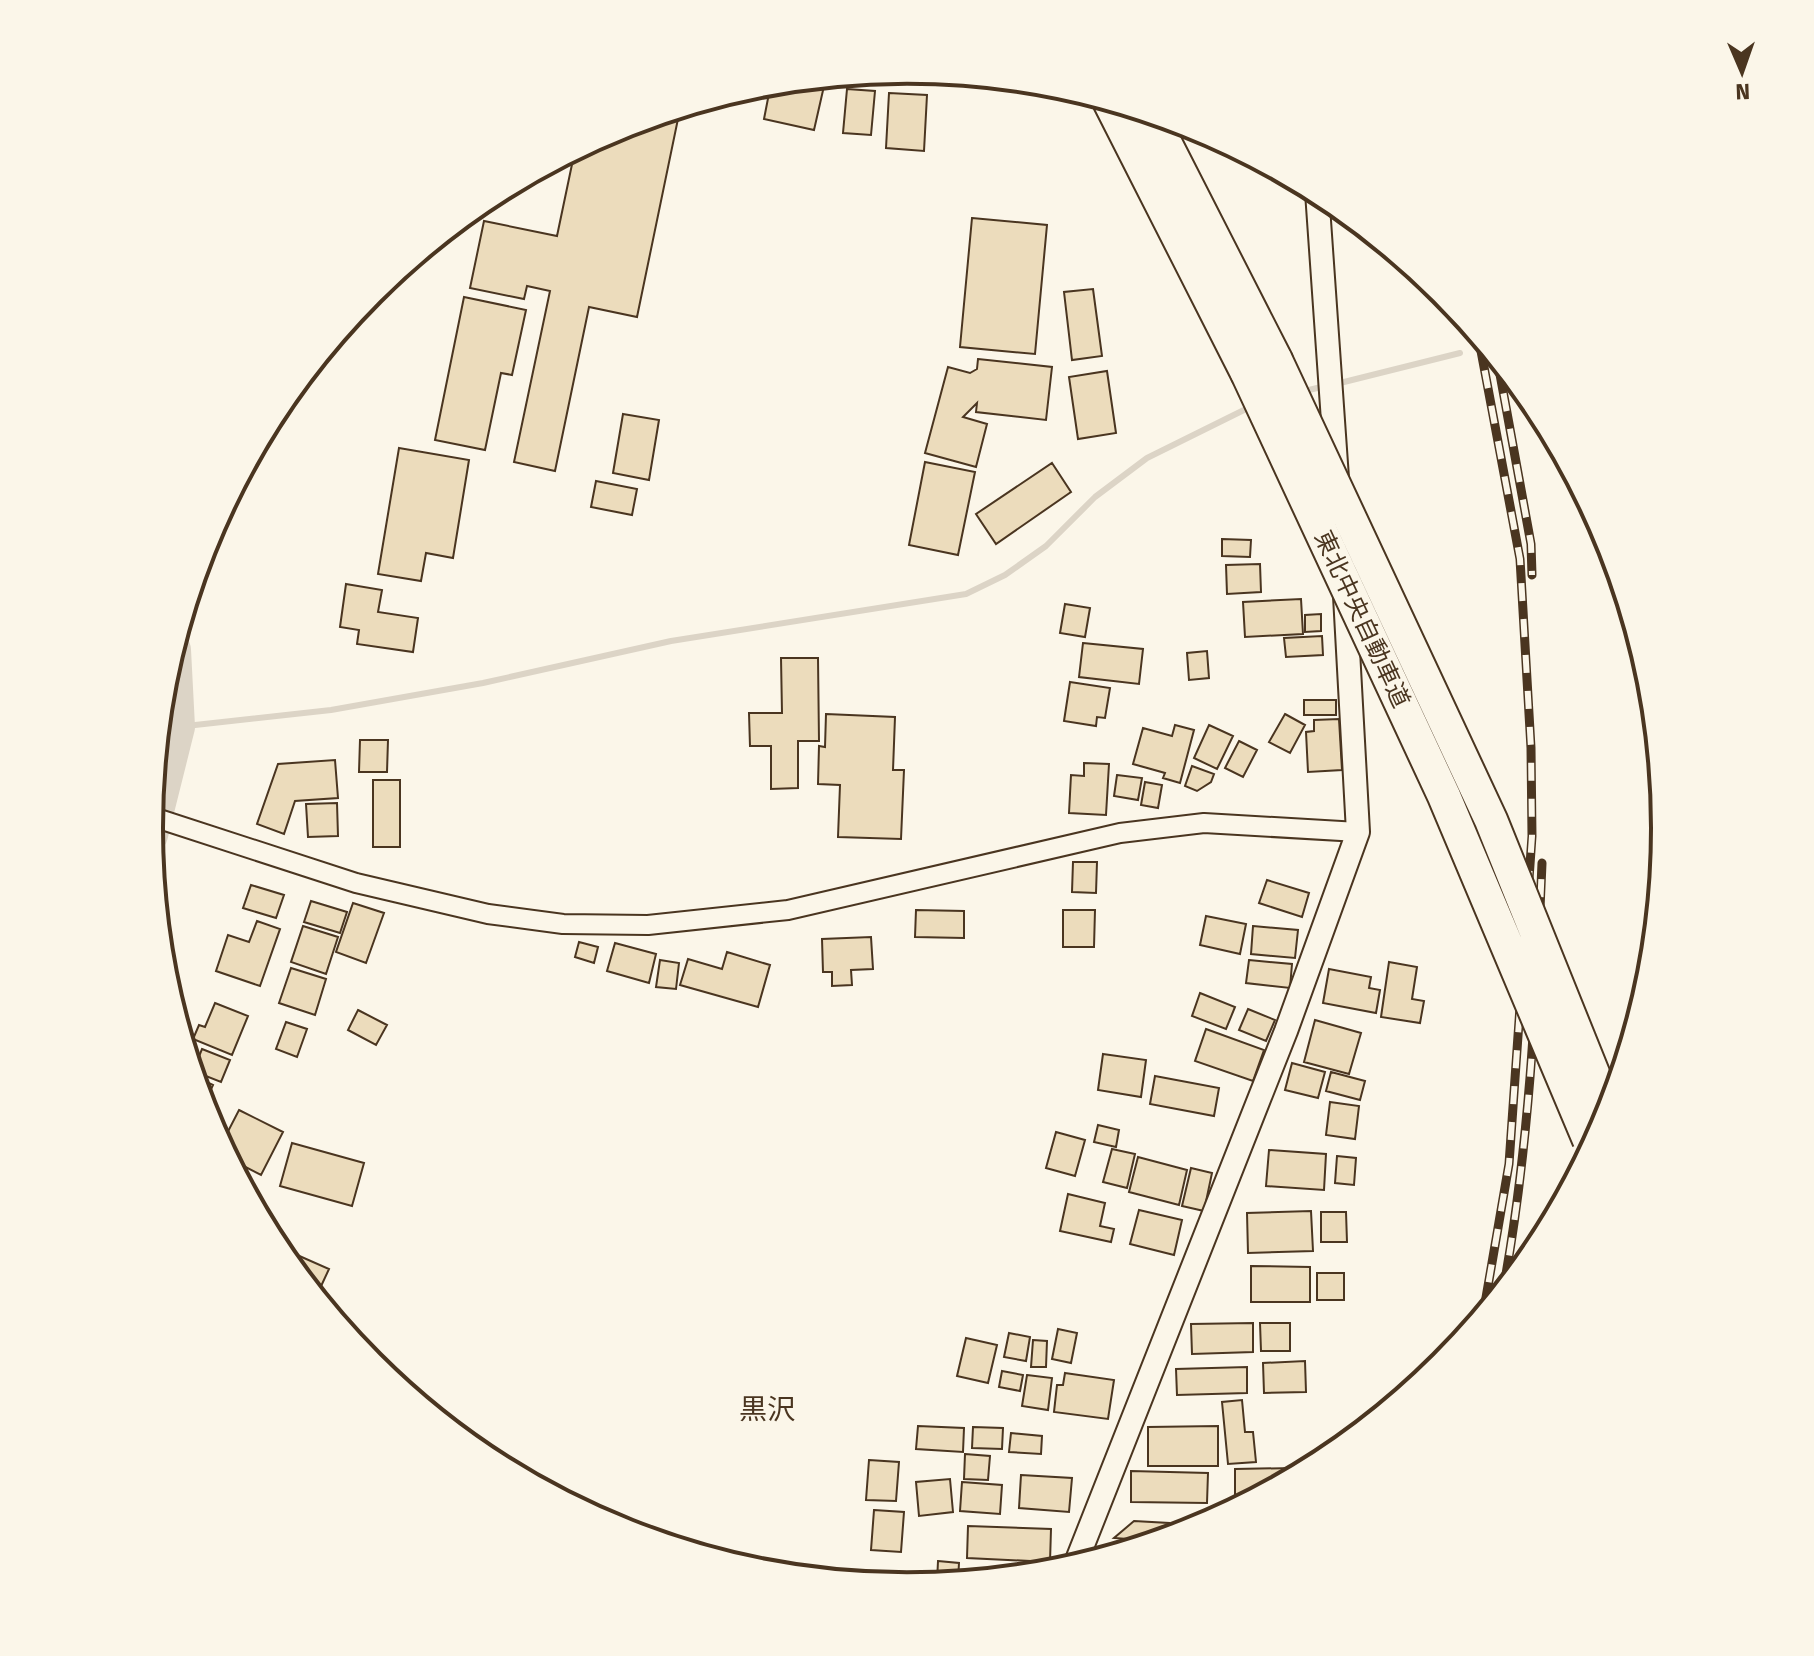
<svg xmlns="http://www.w3.org/2000/svg" width="1814" height="1656" viewBox="0 0 1814 1656" font-family="'Fira Sans','Noto Sans JP',sans-serif">
  <style>
    .lines { fill: none; stroke-linecap: round; stroke-linejoin: round }
    .stream { stroke: #dcd4c6; stroke-width: 6 }
    .river { stroke: #dcd4c6; stroke-width: 36 }
    .building { fill: #ecdcbc; stroke: #4a3520; stroke-width: 2 }
    .minor-casing { stroke: #4a3520; stroke-width: 22 }
    .tertiary-casing { stroke: #4a3520; stroke-width: 26 }
    .motorway-casing { stroke: #4a3520; stroke-width: 36 }
    .minor { stroke: #fbf6e9; stroke-width: 18 }
    .tertiary { stroke: #fbf6e9; stroke-width: 22 }
    .motorway { stroke: #fbf6e9; stroke-width: 32 }
    .rail-casing { stroke: #4a3520; stroke-width: 9 }
    .rail { stroke: #fbf6e9; stroke-width: 6; stroke-dasharray: 18; stroke-linecap: butt }
    .motorway-bridge-casing { stroke: #4a3520; stroke-width: 36; stroke-linecap: butt }
    .motorway-bridge { stroke: #fbf6e9; stroke-width: 32 }
    .labels { text-anchor: middle; dominant-baseline: central; stroke-width: 6; stroke-linejoin: round; paint-order: stroke }
    .street-label { font-size: 24px; fill: #4a3520; stroke: #fbf6e9 }
    .quarter-label { font-size: 28px; fill: #4a3520; stroke: #fbf6e9 }
    .rim { fill: none; stroke: #4a3520; stroke-width: 4 }
  </style>
  <rect width="100%" height="100%" fill="#fbf6e9"/>
  <g class="lines">
    <path class="stream" d="M1336 384 1460 353
      M1301 392 1325 386
      M177 727 331 710 483 683 671 641 966 594 1005 575 1046 546 1095 497 1147 458 1252 406"/>
    <path class="river" d="M150 835 177 727 173 650"/>
  </g>
  <path class="building" d="M799 81 824 86 814 130 764 119 771 83Z
    M847 89 875 91 871 135 843 133Z
    M889 93 927 95 924 151 886 148Z
    M669 112 679 114 637 317 589 307 555 471 514 462 550 291 527 286 524 299 470 288 484 221 557 236 575 150 617 128Z
    M972 218 1047 225 1035 354 960 347Z
    M1093 289 1102 356 1072 360 1064 292Z
    M464 297 526 310 512 375 501 373 485 450 435 440Z
    M978 359 1052 367 1046 420 976 412 977 403 963 417 987 424 976 467 925 453 948 367 970 373 977 369Z
    M1107 371 1116 433 1078 439 1069 377Z
    M623 414 659 420 649 480 613 473Z
    M399 448 469 460 453 558 426 553 421 581 378 574Z
    M925 462 975 472 958 555 909 545Z
    M1052 463 1071 492 996 544 976 514Z
    M596 481 637 489 632 515 591 507Z
    M1222 539 1251 540 1250 557 1222 556Z
    M1260 564 1261 592 1227 594 1226 565Z
    M346 584 382 590 378 612 418 618 413 652 357 644 359 630 340 627Z
    M1301 599 1303 634 1245 637 1243 602Z
    M1065 604 1090 608 1085 637 1060 633Z
    M1321 614V631L1305 632V615Z
    M1322 636 1323 655 1286 657 1284 638Z
    M1083 643 1143 649 1139 684 1079 677Z
    M1207 651 1209 678 1189 680 1187 653Z
    M781 658H818L819 741H798V788L771 789V746H750L749 713H782Z
    M1070 682 1110 688 1105 718 1097 717 1096 726 1064 721Z
    M1304 700H1336V715H1304Z
    M826 714 895 717 893 770H904L901 839 838 837 840 785 818 784 819 746 825 747Z
    M1285 714 1305 725 1290 753 1269 742Z
    M1339 719 1342 770 1308 772 1306 732 1314 731V720Z
    M1175 725 1194 730 1180 783 1163 778 1165 773 1133 764 1143 728 1172 736Z
    M1209 725 1233 736 1217 769 1194 758Z
    M360 740H388L387 772H359Z
    M1239 741 1257 750 1243 777 1225 768Z
    M335 760 338 798 295 801 284 834 257 824 278 764Z
    M1084 763 1109 764 1106 815 1069 813 1071 775 1084 776Z
    M1192 766 1214 774 1211 782 1197 791 1185 786Z
    M1117 775 1142 778 1138 800 1114 796Z
    M373 780H400V847H373Z
    M1145 782 1162 785 1158 808 1141 805Z
    M337 803 338 836 308 837 306 804Z
    M1073 862H1097L1096 893 1072 892Z
    M1267 880 1309 893 1302 917 1259 903Z
    M251 885 284 895 276 918 243 908Z
    M311 901 347 912 340 933 304 922Z
    M353 903 384 913 366 963 336 952Z
    M916 910 964 911V938L915 937Z
    M1063 910H1095L1094 947H1063Z
    M1206 916 1246 924 1240 954 1200 945Z
    M257 921 280 929 260 986 216 971 228 935 249 942Z
    M303 926 338 937 326 974 291 962Z
    M1253 926 1298 930 1295 958 1251 954Z
    M871 937 873 969 851 970 852 985 832 986V972H823L822 939Z
    M579 942 598 947 594 963 575 957Z
    M615 943 656 954 649 983 607 971Z
    M727 952 770 965 758 1007 680 985 688 959 722 969Z
    M660 960 679 963 676 989 656 987Z
    M1249 960 1292 964 1290 988 1246 983Z
    M1389 962 1417 967 1412 999 1424 1001 1420 1023 1381 1017Z
    M291 968 326 979 315 1015 279 1003Z
    M1329 969 1371 977 1369 988 1380 990 1376 1013 1323 1003Z
    M1200 993 1235 1007 1226 1029 1192 1016Z
    M215 1003 248 1016 232 1055 193 1039 199 1025 205 1027Z
    M1248 1009 1275 1020 1266 1041 1239 1030Z
    M358 1010 387 1025 376 1045 348 1030Z
    M1315 1020 1361 1033 1349 1074 1304 1062Z
    M286 1022 307 1029 297 1057 276 1049Z
    M1206 1029 1264 1050 1253 1081 1195 1061Z
    M202 1049 230 1060 221 1082 193 1071Z
    M1103 1054 1146 1060 1141 1097 1098 1090Z
    M1292 1063 1325 1072 1318 1098 1285 1090Z
    M1331 1072 1365 1081 1360 1100 1326 1091Z
    M194 1076 213 1085 203 1107Z
    M1155 1076 1219 1088 1214 1116 1150 1104Z
    M1330 1102 1359 1106 1355 1139 1326 1135Z
    M239 1110 283 1132 261 1175 228 1158 221 1145Z
    M1098 1125 1119 1130 1116 1147 1094 1142Z
    M1056 1132 1085 1140 1075 1176 1046 1168Z
    M292 1143 364 1163 352 1206 280 1186Z
    M1112 1149 1135 1154 1127 1188 1103 1182Z
    M1269 1150 1326 1154 1324 1190 1266 1186Z
    M1337 1156 1356 1158 1354 1185 1335 1183Z
    M1138 1157 1187 1170 1179 1205 1129 1192Z
    M1191 1168 1212 1173 1204 1211 1182 1206Z
    M1068 1194 1105 1203 1100 1226 1114 1229 1111 1242 1060 1231Z
    M1139 1210 1182 1220 1174 1255 1130 1244Z
    M1311 1211 1313 1251 1248 1253 1247 1213Z
    M1321 1212H1346L1347 1242H1321Z
    M279 1247 329 1269 316 1297 278 1250Z
    M1251 1266 1310 1267V1302H1251Z
    M1317 1273H1344V1300H1317Z
    M1253 1323V1352L1192 1354 1191 1324Z
    M1260 1323H1290V1351H1261Z
    M1058 1329 1077 1333 1071 1363 1052 1359Z
    M1009 1333 1030 1337 1026 1361 1004 1357Z
    M966 1338 997 1345 988 1383 957 1376Z
    M1033 1340 1047 1341 1046 1367H1031Z
    M1305 1361 1306 1392 1264 1393 1263 1363Z
    M1247 1367V1393L1177 1395 1176 1369Z
    M1002 1371 1023 1375 1020 1391 999 1387Z
    M1065 1373 1114 1380 1108 1419 1054 1412 1057 1385H1063Z
    M1027 1375 1052 1378 1048 1410 1022 1406Z
    M1242 1400 1245 1432H1253L1256 1462 1228 1464 1222 1402Z
    M918 1426 964 1428 963 1452 916 1449Z
    M1218 1426V1466H1148V1427Z
    M973 1427 1003 1428 1002 1449 972 1448Z
    M1011 1433 1042 1436 1041 1454 1009 1452Z
    M965 1454 990 1456 988 1480 964 1479Z
    M869 1460 899 1462 896 1501 866 1500Z
    M1294 1468V1477L1256 1497H1235V1469Z
    M1131 1471 1208 1473 1207 1503 1131 1502Z
    M1021 1475 1072 1478 1069 1512 1019 1508Z
    M950 1479 953 1512 919 1516 916 1482Z
    M962 1482 1002 1485 1000 1514 960 1511Z
    M874 1510 904 1512 901 1552 871 1550Z
    M1204 1514H1224L1203 1525Z
    M1134 1521 1169 1523 1168 1537 1156 1541 1114 1538Z
    M968 1526 1051 1529 1050 1562 967 1558Z
    M1174 1528H1197L1173 1536Z
    M938 1561 959 1563 958 1581 937 1583Z"/>
  <g class="lines">
    <defs>
      <path id="minor" d="M150 816 356 883 488 914 563 924 648 925 788 910 1120 833 1204 823 1358 832"/>
      <path id="tertiary" d="M1317 192 1337 478
        M1075 1565 1286 1031 1358 832 1345 596"/>
      <path id="motorway" d="M1109 101 1247 373
        M1150 113 1276 360"/>
    </defs>
    <use href="#minor" class="minor-casing"/>
    <use href="#tertiary" class="tertiary-casing"/>
    <use href="#motorway" class="motorway-casing"/>
    <use href="#minor" class="minor"/>
    <use href="#tertiary" class="tertiary"/>
    <use href="#motorway" class="motorway"/>
    <defs>
      <path id="rail" d="M1478 335 1520 559 1531 748 1532 836 1509 1164 1483 1315
        M1497 358 1531 544 1532 575
        M1503 1291C1529 1149 1536 1006 1542 863"/>
    </defs>
    <use href="#rail" class="rail-casing"/>
    <use href="#rail" class="rail"/>
    <defs>
      <path id="motorway-bridge" d="M1276 360 1491 820 1609 1113
        M1247 373 1444 796 1589 1140"/>
    </defs>
    <use href="#motorway-bridge" class="motorway-bridge-casing"/>
    <use href="#motorway-bridge" class="motorway-bridge"/>
  </g>
  <g class="labels">
    <g class="street-label">
      <text transform="translate(1362 619) rotate(65)">東北中央自動車道</text>
    </g>
    <g class="quarter-label">
      <text x="767" y="1409">黒沢</text>
    </g>
  </g>
  <path d="M0 0H1814V1656H0ZM163 828a744 744 0 1 1 1488 0a744 744 0 1 1-1488 0Z" fill="#fbf6e9" fill-rule="evenodd"/>
  <path class="rim" d="M163 828a744 744 0 1 1 1488 0a744 744 0 1 1-1488 0Z"/>
  <g transform="translate(1742 72) rotate(178)" stroke="#fbf6e9" stroke-width="6" paint-order="stroke">
  <path d="M0-6L14 30L0 20L-14 30Z" fill="#4a3520"/>
  <text y="-12" font-size="22" font-weight="bold" text-anchor="middle" fill="#4a3520">N</text>
  </g>
</svg>
